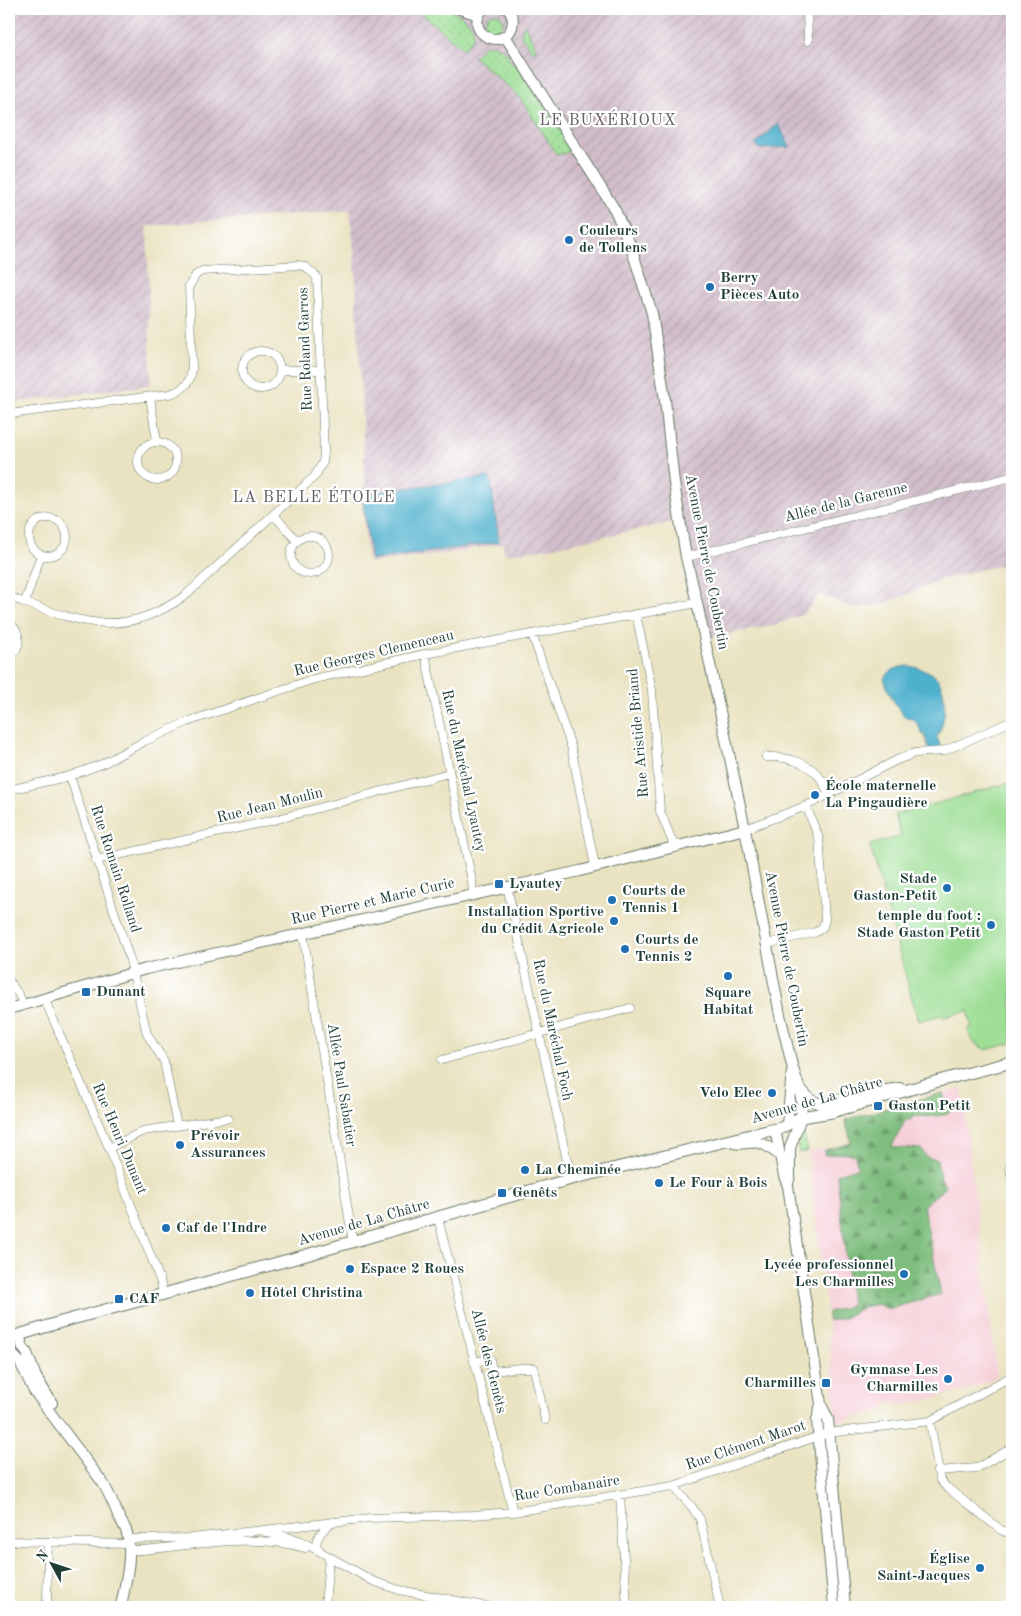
<svg xmlns="http://www.w3.org/2000/svg" width="1021" height="1616" viewBox="0 0 1021 1616" font-family="'Old Standard TT',serif">
  <style>
    .built { fill: #f6cfd8 }
    .industrial { fill: url(#industrial-furrows) }
    .grass { fill: url(#grass-dots); stroke: #5e8e64 }
    .forest { fill: url(#forest-firs); stroke: #4e7d59 }
    .pitch { fill: #9dde94; stroke: #5e8e64 }
    .water { fill: #4eb0cd; stroke: #367680 }
    .lines { fill: none; stroke-linecap: round; stroke-linejoin: round }
    .minor-casing { stroke: #676; stroke-width: 9 }
    .tertiary-casing { stroke: #676; stroke-width: 12 }
    .secondary-casing { stroke: #676; stroke-width: 13 }
    .minor { stroke: #fff; stroke-width: 8 }
    .tertiary { stroke: #fff; stroke-width: 10 }
    .secondary { stroke: #fff; stroke-width: 11 }
    .poi-dot { fill: #1f6fb2; stroke: #fff; stroke-width: 2 }
    .labels { text-anchor: middle; dominant-baseline: central; stroke-width: 4.5; stroke-linejoin: round; paint-order: stroke }
    .poi-label { font-size: 15px; font-weight: bold; fill: #1f3d34; stroke: #fff; text-anchor: start }
    .street-label { font-size: 15px; fill: #1f3d34; stroke: #fff }
    .neighbourhood-label { font-size: 16px; letter-spacing: 1px; fill: #656365; stroke: #fff }
  </style>
  <defs>
    <pattern id="industrial-furrows" width="10" height="10" patternUnits="userSpaceOnUse" patternTransform="scale(1.25)"><rect width="10" height="10" fill="#d1bdca"/><path d="M-1 1l2-2M0 10L10 0M9 11l2-2" fill="none" stroke="#b3a3ae"/></pattern>
    <pattern id="grass-dots" width="8" height="8" patternUnits="userSpaceOnUse" patternTransform="scale(1.25)"><rect width="8" height="8" fill="#9dde94"/><path d="M2 2h.1M6 6h.1" fill="none" stroke="#87bf80" stroke-width="1.8" stroke-linecap="round"/></pattern>
    <pattern id="forest-firs" width="22" height="20" patternUnits="userSpaceOnUse" patternTransform="scale(1.25)"><rect width="22" height="20" fill="#7ebd7e"/><path d="M5 1l3.5 6h-7zM16 11l3.5 6h-7z" fill="#679b68"/></pattern>
  </defs>
  <rect width="100%" height="100%" fill="#fff"/>
  <filter id="ink" filterUnits="userSpaceOnUse"><feTurbulence type="fractalNoise" baseFrequency=".02" numOctaves="2"/><feDisplacementMap in="SourceGraphic" scale="10" xChannelSelector="R" yChannelSelector="G"/><feConvolveMatrix kernelMatrix="1 2 1 2 8 2 1 2 1" color-interpolation-filters="sRGB"/></filter>
  <filter id="wash" filterUnits="userSpaceOnUse"><feTurbulence type="fractalNoise" baseFrequency=".0096" numOctaves="4" result="noise"/><feDisplacementMap in="SourceGraphic" scale="20" xChannelSelector="R" yChannelSelector="G"/><feGaussianBlur stdDeviation="1.12" result="paint"/><feColorMatrix in="noise" values="0 0 0 0 0 0 0 0 0 0 0 0 0 0 0 0 0 1.4 0 .05"/><feComposite in="paint" operator="in"/></filter>
  <g filter="url(#wash)">
    <rect width="100%" height="100%" fill="#eae3c2"/>
    <path class="built" d="M962 1088 997 1377 967 1390 901 1406 894 1401 887 1404 882 1411 836 1422 828 1321 808 1152 849 1144 851 1141 845 1120Z"/>
    <path class="industrial" d="M9 9H1012V562L943 579 887 603 855 609 819 594 805 613 774 626 709 637 683 520 549 548 505 554 503 543 458 552 368 563 361 494 365 484 355 262 350 210 147 226 151 385 9 403Z"/>
    <path class="grass" d="M414 9C423 9 435 7 445 9 456 11 477 23 473 36 471 42 467 45 463 49L422 14 421 10Z
      M485 22a9 9 0 1 1 18 0a9 9 0 1 1-18 0Z
      M525 25 537 50 533 52 521 36 522 28Z
      M491 44 502 49 510 56 508 59 513 65H517L570 146 567 153 557 155 518 95 473 57 484 46Z
      M804 1134 808 1151 799 1153C797 1145 796 1138 804 1134Z"/>
    <path class="forest" d="M943 1093 945 1100 949 1099 951 1111C941 1119 924 1116 912 1116V1118L905 1121 892 1146C902 1151 917 1146 922 1150 924 1153 925 1156 928 1158L937 1159 940 1177 945 1186 940 1192 923 1206 941 1294 889 1309 877 1304 863 1307 844 1318 828 1321V1312L851 1306 837 1174 858 1168 855 1155 845 1153 824 1155 825 1150 849 1144 851 1141 845 1120Z"/>
    <path class="pitch" d="M1012 782V1043L985 1050 971 1040 968 1029 972 1028 968 1011 944 1017 941 1015 918 1021 870 845 901 836 895 815Z"/>
    <path class="water" d="M778 124 790 147 759 149 756 144Z
      M490 477 499 542 371 560 362 494Z
      M908 666C916 667 929 670 935 676 949 690 946 721 937 737L942 750 929 751 925 735H923L917 723 910 717 907 719C896 707 888 693 884 678 891 669 898 667 908 666Z"/>
  </g>
  <g filter="url(#ink)">
    <g class="lines">
      <defs>
        <path id="minor" d="M807 9 808 41
          M242 370a19 19 0 1 1 38 0a19 19 0 1 1-38 0Z
          M280 370H321
          M150 397 157 442
          M9 414 170 394C184 389 190 384 192 369L189 286 196 275 202 271 299 265 306 267 317 277 324 452 323 462 315 476 186 595C120 642 78 621 9 597
          M138 461a19 19 0 1 1 38 0a19 19 0 1 1-38 0Z
          M274 515 297 541
          M29 537a19 19 0 1 1 38 0a19 19 0 1 1-38 0Z
          M291 555a19 19 0 1 1 38 0a19 19 0 1 1-38 0Z
          M686 557 1012 477
          M25 602 41 555
          M636 614 652 690 660 811 675 848
          M9 623C22 632 22 648 9 657
          M532 634 571 746 595 866
          M425 654 472 881 473 894
          M766 757C786 756 810 762 822 780 825 784 826 790 829 795
          M70 776 130 960 147 1034 164 1061 177 1126
          M9 790 70 776 102 764 145 741 187 722 314 679 425 654 697 603
          M745 829 806 806 897 760 915 753 944 751 1012 721
          M96 860 274 820 449 773
          M507 886 571 1179
          M303 933 353 1242
          M767 944 816 932 823 927 825 919 819 838 806 806
          M9 981 19 995 23 1004
          M44 998 109 1148 160 1280 163 1294
          M442 1060 630 1008
          M109 1148 143 1131 228 1118
          M1012 1162 1010 1168 1012 1180
          M438 1218 513 1512
          M474 1362 490 1359 492 1371 521 1368H534L545 1420
          M930 1421 940 1480 946 1487 1001 1530 1005 1532 1009 1530 1012 1526
          M937 1471 977 1468 1012 1448
          M673 1486 828 1433 930 1421 1012 1376
          M620 1495 627 1607
          M265 1532 299 1540 373 1581 399 1590 490 1607
          M128 1539 192 1538 370 1518 472 1515 513 1512 673 1486 692 1507 700 1519 720 1607
          M9 1541 129 1544
          M129 1550H143C195 1545 254 1533 305 1548
          M320 1551 316 1545C317 1534 325 1529 332 1522
          M47 1607 48 1542
          M325 1607 329 1557"/>
        <path id="tertiary" d="M460 9 479 15
          M483 9C463 32 502 53 512 27 514 20 512 14 508 9
          M505 36 615 210 631 247 652 313 665 400 674 483 686 557 697 603 745 829 780 1015 792 1065 799 1087 802 1104 801 1117 790 1148V1175L788 1184
          M9 1009 146 969 580 871 745 829
          M800 1088 811 1100 821 1104 874 1092 900 1088
          M787 1125 792 1071
          M775 1129 784 1176 788 1186 821 1404 828 1419 845 1607
          M729 1141C742 1148 751 1139 763 1144 769 1147 775 1152 780 1156
          M19 1335 23 1348 27 1353 36 1377 52 1403
          M9 1351 20 1362 34 1391 103 1483C109 1494 114 1504 118 1515 121 1522 125 1526 127 1533 133 1557 125 1583 121 1607
          M821 1404 817 1420 834 1607"/>
        <path id="secondary" d="M9 1338 61 1322 303 1256 571 1179 767 1131 781 1128 801 1117 832 1112 942 1080 1012 1062"/>
      </defs>
      <use href="#minor" class="minor-casing"/>
      <use href="#tertiary" class="tertiary-casing"/>
      <use href="#secondary" class="secondary-casing"/>
      <use href="#minor" class="minor"/>
      <use href="#tertiary" class="tertiary"/>
      <use href="#secondary" class="secondary"/>
    </g>
  </g>
  <g class="poi-dot">
    <circle cx="569" cy="240" r="5"/>
    <circle cx="710" cy="287" r="5"/>
    <circle cx="815" cy="795" r="5"/>
    <rect x="494" y="879" width="10" height="10" rx="2.5"/>
    <circle cx="947" cy="888" r="5"/>
    <circle cx="612" cy="900" r="5"/>
    <circle cx="614" cy="921" r="5"/>
    <circle cx="991" cy="925" r="5"/>
    <circle cx="625" cy="949" r="5"/>
    <circle cx="728" cy="976" r="5"/>
    <rect x="81" y="987" width="10" height="10" rx="2.5"/>
    <circle cx="772" cy="1093" r="5"/>
    <rect x="873" y="1101" width="10" height="10" rx="2.5"/>
    <circle cx="180" cy="1145" r="5"/>
    <circle cx="525" cy="1170" r="5"/>
    <circle cx="659" cy="1183" r="5"/>
    <rect x="497" y="1188" width="10" height="10" rx="2.5"/>
    <circle cx="166" cy="1228" r="5"/>
    <circle cx="350" cy="1269" r="5"/>
    <circle cx="904" cy="1274" r="5"/>
    <circle cx="250" cy="1293" r="5"/>
    <rect x="114" y="1294" width="10" height="10" rx="2.5"/>
    <circle cx="948" cy="1379" r="5"/>
    <rect x="821" y="1378" width="10" height="10" rx="2.5"/>
    <circle cx="980" cy="1568" r="5"/>
  </g>
  <g class="labels">
    <g class="poi-label">
      <text x="579" y="231">Couleurs<tspan x="579" dy="17">de Tollens</tspan></text>
      <text x="720" y="278">Berry<tspan x="720" dy="17">Pièces Auto</tspan></text>
      <text x="825" y="786">École maternelle<tspan x="825" dy="17">La Pingaudière</tspan></text>
      <text x="937" y="879" text-anchor="end">Stade<tspan x="937" dy="17">Gaston-Petit</tspan></text>
      <text x="509" y="884">Lyautey</text>
      <text x="622" y="891">Courts de<tspan x="622" dy="17">Tennis 1</tspan></text>
      <text x="604" y="912" text-anchor="end">Installation Sportive<tspan x="604" dy="17">du Crédit Agricole</tspan></text>
      <text x="981" y="916" text-anchor="end">temple du foot :<tspan x="981" dy="17">Stade Gaston Petit</tspan></text>
      <text x="635" y="940">Courts de<tspan x="635" dy="17">Tennis 2</tspan></text>
      <text x="96" y="992">Dunant</text>
      <text x="728" y="993" text-anchor="middle">Square<tspan x="728" dy="17">Habitat</tspan></text>
      <text x="762" y="1093" text-anchor="end">Velo Elec</text>
      <text x="888" y="1106">Gaston Petit</text>
      <text x="190" y="1136">Prévoir<tspan x="190" dy="17">Assurances</tspan></text>
      <text x="535" y="1170">La Cheminée</text>
      <text x="669" y="1183">Le Four à Bois</text>
      <text x="512" y="1193">Genêts</text>
      <text x="176" y="1228">Caf de l'Indre</text>
      <text x="894" y="1265" text-anchor="end">Lycée professionnel<tspan x="894" dy="17">Les Charmilles</tspan></text>
      <text x="360" y="1269">Espace 2 Roues</text>
      <text x="260" y="1293">Hôtel Christina</text>
      <text x="129" y="1299">CAF</text>
      <text x="938" y="1370" text-anchor="end">Gymnase Les<tspan x="938" dy="17">Charmilles</tspan></text>
      <text x="816" y="1383" text-anchor="end">Charmilles</text>
      <text x="970" y="1559" text-anchor="end">Église<tspan x="970" dy="17">Saint-Jacques</tspan></text>
    </g>
    <g class="street-label">
      <text transform="translate(306 349) rotate(-92)">Rue Roland Garros</text>
      <text transform="translate(846 503) rotate(-14)">Allée de la Garenne</text>
      <text transform="translate(706 562) rotate(79)">Avenue Pierre de Coubertin</text>
      <text transform="translate(374 654) rotate(-13)">Rue Georges Clemenceau</text>
      <text transform="translate(639 733) rotate(-95)">Rue Aristide Briand</text>
      <text transform="translate(463 771) rotate(78)">Rue du Maréchal Lyautey</text>
      <text transform="translate(270 806) rotate(-14)">Rue Jean Moulin</text>
      <text transform="translate(115 869) rotate(72)">Rue Romain Rolland</text>
      <text transform="translate(373 902) rotate(-13)">Rue Pierre et Marie Curie</text>
      <text transform="translate(786 959) rotate(79)">Avenue Pierre de Coubertin</text>
      <text transform="translate(552 1030) rotate(78)">Rue du Maréchal Foch</text>
      <text transform="translate(341 1085) rotate(81)">Allée Paul Sabatier</text>
      <text transform="translate(817 1101) rotate(-16)">Avenue de La Châtre</text>
      <text transform="translate(119 1139) rotate(67)">Rue Henri Dunant</text>
      <text transform="translate(364 1223) rotate(-16)">Avenue de La Châtre</text>
      <text transform="translate(488 1361) rotate(76)">Allée des Genêts</text>
      <text transform="translate(746 1446) rotate(-19)">Rue Clément Marot</text>
      <text transform="translate(567 1489) rotate(-9)">Rue Combanaire</text>
    </g>
    <g class="neighbourhood-label">
      <text x="608" y="121">LE BUXÉRIOUX</text>
      <text x="314" y="498">LA BELLE ÉTOILE</text>
    </g>
  </g>
  <rect width="1021" height="1616" fill="none" stroke="#fff" stroke-width="30"/>
  <g transform="translate(52 1564) rotate(310)" stroke="#ffffff" stroke-width="4" paint-order="stroke">
  <path d="M0-4L9 19L0 12L-9 19Z" fill="#1f3d34"/>
  <text y="-8" font-size="14" font-weight="bold" text-anchor="middle" fill="#1f3d34">N</text>
  </g>
</svg>
